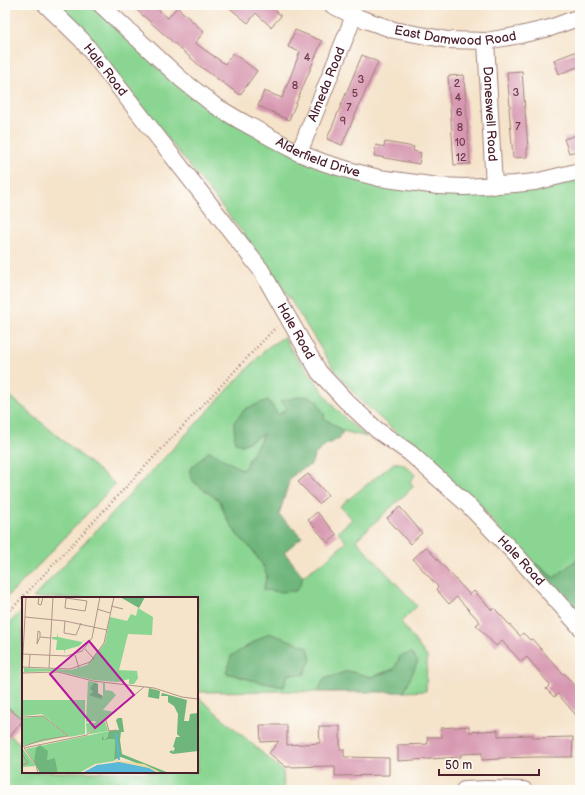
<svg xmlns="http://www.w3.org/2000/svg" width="585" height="795" viewBox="0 0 585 795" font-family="'Balsamiq Sans',sans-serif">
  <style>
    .green { fill: #89d591; stroke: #6a7a5e; fill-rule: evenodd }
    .forest { fill: #6eb67b; stroke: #5c6a53 }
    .building { fill: #d797b0 }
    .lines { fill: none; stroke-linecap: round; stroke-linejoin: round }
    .minor-casing { stroke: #a0817a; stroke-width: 18 }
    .path { stroke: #a0817a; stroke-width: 2.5; stroke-dasharray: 1 3; stroke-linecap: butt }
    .minor { stroke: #fff; stroke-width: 16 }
    .labels { text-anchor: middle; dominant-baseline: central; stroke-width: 3.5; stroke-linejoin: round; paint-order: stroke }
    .number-label { font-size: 11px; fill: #6d3d4c }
    .street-label { font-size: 13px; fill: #4a1f2b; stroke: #fdfcf7 }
    .inset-river { fill: none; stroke: #5ab8d8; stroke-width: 2 }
    .inset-road { fill: none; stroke: #b1958a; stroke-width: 1 }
    .view { fill: #b5179e; fill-opacity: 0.15; stroke: #b5179e; stroke-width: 2 }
    .inset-edge { fill: none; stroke: #4a1f2b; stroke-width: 2 }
  </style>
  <rect width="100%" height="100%" fill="#fdfcf7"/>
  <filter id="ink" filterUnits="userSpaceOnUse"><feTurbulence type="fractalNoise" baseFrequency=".025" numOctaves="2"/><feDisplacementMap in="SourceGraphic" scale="8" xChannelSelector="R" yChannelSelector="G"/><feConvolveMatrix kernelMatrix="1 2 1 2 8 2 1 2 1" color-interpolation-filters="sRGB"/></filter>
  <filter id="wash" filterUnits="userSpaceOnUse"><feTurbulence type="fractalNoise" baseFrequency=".012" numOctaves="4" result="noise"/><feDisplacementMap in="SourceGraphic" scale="16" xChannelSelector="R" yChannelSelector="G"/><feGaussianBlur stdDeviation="0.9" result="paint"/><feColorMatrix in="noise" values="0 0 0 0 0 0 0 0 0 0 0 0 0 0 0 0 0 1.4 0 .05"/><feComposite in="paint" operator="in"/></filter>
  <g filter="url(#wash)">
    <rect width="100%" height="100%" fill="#f5e3ca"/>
    <path class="green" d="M58 5H92L157 67 216 113 391 187 580 177V557L554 578 536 564 528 566 481 507 361 401 334 369 269 266 77 24Z
      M284 337 294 355 306 368 333 406 350 423 367 437 343 431 324 418V414L280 401 288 408 278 415 268 400 234 422 235 442 242 445 264 434 243 470 193 481 204 490 220 501 226 517 238 536 250 547 262 564 267 575 300 585 303 576 326 560 346 542 338 532 352 519 340 506 394 463C403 461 409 469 415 475L410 482 414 486 356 540 417 606 401 622 427 657 426 691 404 692 407 684 401 655 394 669 371 677 348 671 324 679 318 692 282 691 197 692V598H33L268 347ZM227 673 304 674H288L284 687 259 682Z
      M5 392 115 484 35 569 5 599Z
      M23 609V720L5 705V628Z
      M197 696 283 771 284 790H5V731L23 746V772H197Z"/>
    <path class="forest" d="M302 396 316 399 324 414V418L343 431 339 439 325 445 314 456 311 465 300 470 290 478 279 515 302 537 284 552 303 576 300 585 296 591 280 592 263 590 267 575 262 564 250 547 238 536 226 517 220 501 204 490 193 481 189 470 209 451 243 470 264 434 242 445 235 442 234 422 245 409 268 400 278 415 287 408 280 401Z
      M580 557V621L528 566 536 564 554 578Z
      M269 633 308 647 311 660 304 675 288 674 284 687 259 682 226 673 231 656Z
      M411 653 418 661 404 692H318L324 679 348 671 372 677 394 669 401 655Z"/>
    <g id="blocks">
      <path class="building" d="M131 5H153L168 18 177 7 204 32 195 43 225 64 233 53 257 71 240 95 201 67Z
        M226 5H270L281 16 271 27 256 13 248 23Z
        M295 30 322 41 289 120 275 114V113L258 106 264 91 282 98 300 52 288 47Z
        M580 50V66L559 74 554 60Z
        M362 55 378 62 342 145 327 139Z
        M522 71 528 149H527V157L513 158 509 107H510L507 72Z
        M464 75 470 164 454 165 448 76Z
        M580 134V150L569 153 564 139Z
        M385 142 414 147 413 151 421 153 419 164 374 156 376 145 384 147Z
        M308 474 328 495 319 504 298 482Z
        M400 507 422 533 410 544 387 518Z
        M317 512 337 535 328 543 308 520Z
        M426 547 470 595 474 591 492 610 494 608 520 636 523 633 530 640 532 639 563 674 564 673 580 693V720L558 694 554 697 546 689 550 685 527 657 521 662 502 641 496 646 476 625 480 622 457 597 449 604 436 589 438 587 413 559Z
        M5 705 23 720 5 743Z
        M260 725H287V745L320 743 319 726H340V749H344V757L389 758V775L335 776V766L286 767 269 753 279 741 261 742Z
        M469 726V732L498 730V736L533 735V738L573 737 572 757H536L499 758V759L482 760V753L461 754V757L398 761V745L428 744 427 737H442L441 728Z"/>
    </g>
  </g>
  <g filter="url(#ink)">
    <use href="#blocks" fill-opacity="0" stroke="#a0817a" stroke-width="1"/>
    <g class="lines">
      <defs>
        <g id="minor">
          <path id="s1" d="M46 5 82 40 261 270 319 372 346 401 377 430 410 453 467 504 519 558 580 627"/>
          <path id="s2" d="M101 5 181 79 214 105 239 120 299 153 325 163 352 171 379 178 438 186 465 187 515 184 535 182 580 171"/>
          <path id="s3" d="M332 5 354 16 394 30 448 40 486 41 520 35 550 28 580 17"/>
          <path id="s4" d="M486 41 494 186"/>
          <path id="s5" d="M299 153 354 16"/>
          <path d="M464 790 486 789 524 790"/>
        </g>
      </defs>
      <use href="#minor" class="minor-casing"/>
      <path class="path" d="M5 616 276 327"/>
      <use href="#minor" class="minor"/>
    </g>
  </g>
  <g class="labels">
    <g class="number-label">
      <text x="307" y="57">4</text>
      <text x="361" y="79">3</text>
      <text x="457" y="83">2</text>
      <text x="295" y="85">8</text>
      <text x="516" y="92">3</text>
      <text x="355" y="93">5</text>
      <text x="458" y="97">4</text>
      <text x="349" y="107">7</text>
      <text x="459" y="112">6</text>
      <text x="343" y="121">9</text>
      <text x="518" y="126">7</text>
      <text x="460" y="127">8</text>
      <text x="460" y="142">10</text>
      <text x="461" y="157">12</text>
    </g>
    <g class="street-label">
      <text stroke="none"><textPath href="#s3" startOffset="129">East Damwood Road</textPath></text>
      <text stroke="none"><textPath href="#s1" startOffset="88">Hale Road</textPath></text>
      <text stroke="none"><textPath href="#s5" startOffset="74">Almeda Road</textPath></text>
      <text stroke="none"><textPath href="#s4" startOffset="73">Daneswell Road</textPath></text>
      <text stroke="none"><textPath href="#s2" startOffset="268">Alderfield Drive</textPath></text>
      <text stroke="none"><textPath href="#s1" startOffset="412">Hale Road</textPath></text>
      <text stroke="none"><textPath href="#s1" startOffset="736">Hale Road</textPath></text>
    </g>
  </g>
  <g transform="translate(22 597)">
    <rect width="176" height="176" fill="#f5e3ca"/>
    <path d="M116 11 131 20 130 38 106 37 97 73 115 74 116 81 112 87H107V82L96 85 71 83 35 74 2 75V71L49 73 65 68 83 46 88 20 105 24 109 17 114 19ZM35 36 36 40 60 45 62 42 60 46 57 49 43 53 42 57V53H34L35 43 30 42V40H35ZM66 84 77 86 70 88 71 98 81 100V86H83V93L90 94 96 100 94 98 81 113 92 115 65 137 64 126H74L73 124 64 125ZM0 103H63V137L47 140 20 117 1 119ZM21 119 45 139 0 149V121ZM83 124 86 134 68 137V136ZM87 134 85 141 81 142 80 138V143L93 142 92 164 73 167 57 176H36L33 162 25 163V159L15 157 12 165 4 152ZM0 149V151L14 169 0 170Z" fill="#89d591"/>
    <path d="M98 0H123L117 11ZM72 86 76 87V96L81 99 79 102 67 98 71 95 68 91ZM127 91 138 94 137 102 126 100ZM140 96 165 103 162 124H167L168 117 176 116V154L151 157 147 155 150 153 151 155 153 151 151 150 154 140H158L155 137 156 117 152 109 146 105V99H139ZM96 121H100L102 135H99L98 143 100 157 147 176H140L99 160 92 163 93 142 80 143V138L82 142 85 141 87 134 97 133 94 123ZM18 148 26 154 25 163 33 161 36 176H18L12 165 14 151Z" fill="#6eb67b"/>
    <path d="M92 163 122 167 140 176 93 166Z" fill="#eeda9e"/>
    <path d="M97 165 127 171 136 176H60L75 168Z" fill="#5ab8d8"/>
    <path class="inset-river" d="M94 136 97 163"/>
    <path class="inset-road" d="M17 0 16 7 19 8 21 0M44 1 65 4 63 14 43 11ZM89 9 101 12M75 12 88 16M3 20 43 24 85 33M43 24 42 36 54 38 59 26M18 40V35L16 34 15 47 18 40 29 41M63 52 72 62M0 57 45 59 60 54 70 41 78 0M53 58 57 71M0 70 48 72 68 65 82 46 92 0M7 70 8 58M27 71 31 0M0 76 36 75 71 84 132 91 160 100 176 102M0 76 4 0M0 120 21 119 46 139 20 143 0 150M84 123 87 134 95 133M0 157 6 166 0 168M16 176 14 168 2 151 65 138 122 90"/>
    <path class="view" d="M67 44 112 98 73 131 28 77Z"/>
    <rect width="176" height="176" class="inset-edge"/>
  </g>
  <rect width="585" height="795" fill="none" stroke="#fdfcf7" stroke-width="20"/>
  <path d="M439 769v6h100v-6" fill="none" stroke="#4a1f2b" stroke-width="2"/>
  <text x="445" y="769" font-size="12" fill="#4a1f2b" stroke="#fdfcf7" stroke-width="3" paint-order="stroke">50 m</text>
</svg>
